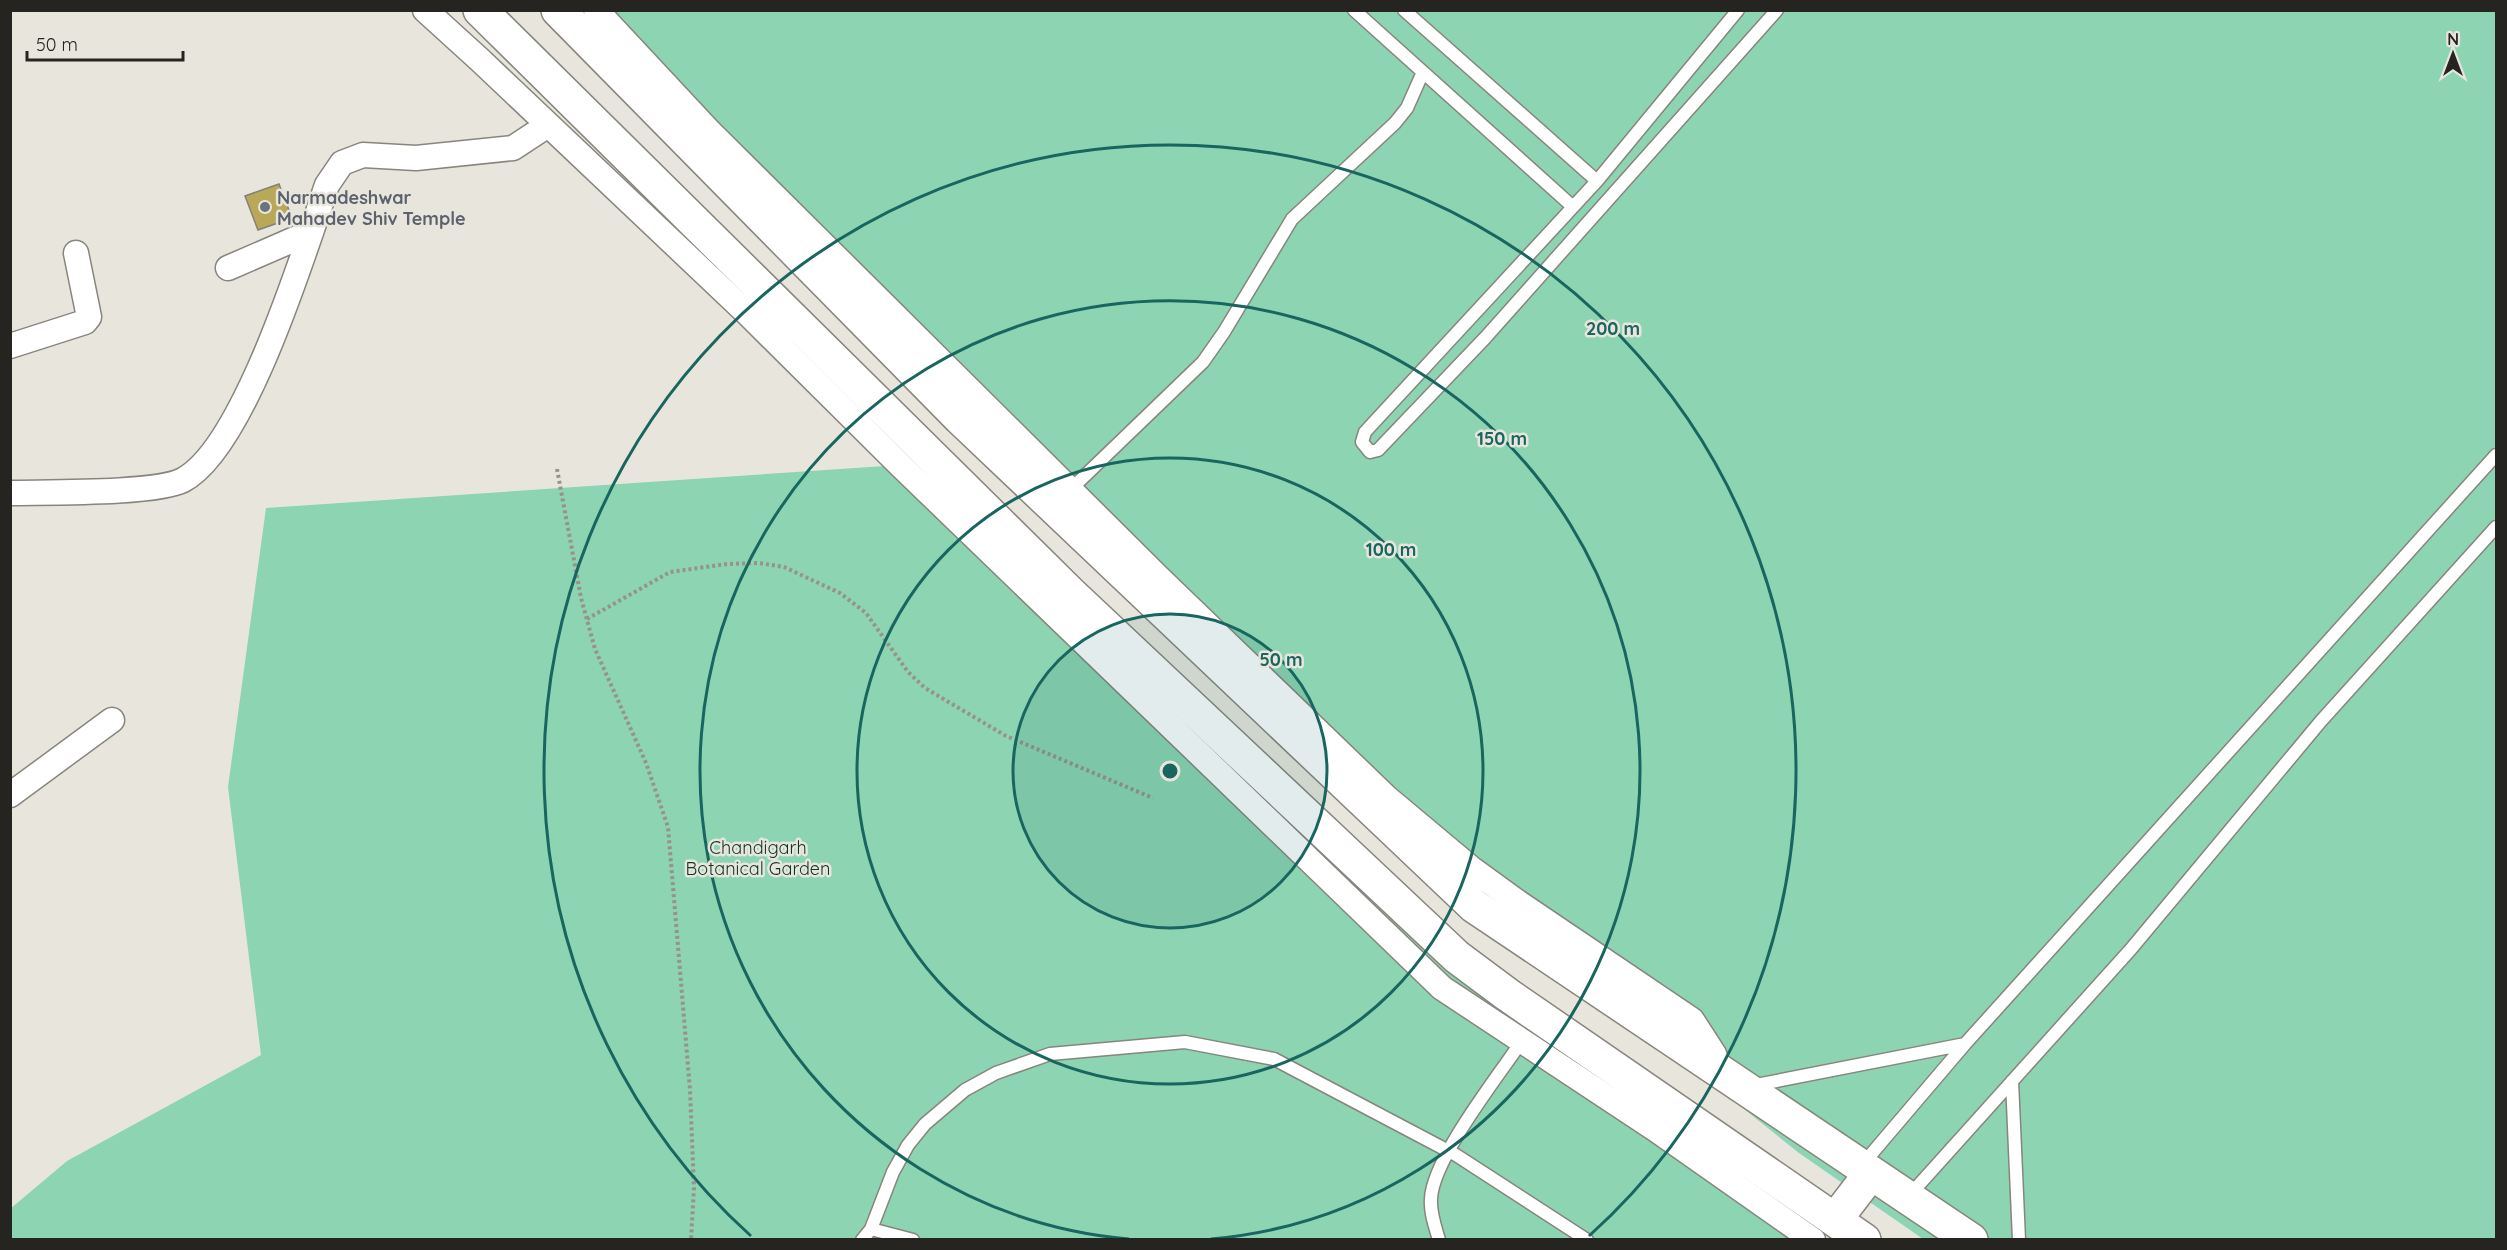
<svg xmlns="http://www.w3.org/2000/svg" width="2507" height="1250" viewBox="0 0 2507 1250" font-family="Quicksand,sans-serif">
  <style>
    .green { fill: #8cd4b2 }
    .building { fill: #b9a857; stroke: #828077; stroke-width: 1.5 }
    .lines { fill: none; stroke-linecap: round; stroke-linejoin: round }
    .lane-casing { stroke: #87857d; stroke-width: 15 }
    .street-casing { stroke: #87857d; stroke-width: 27 }
    .secondary-casing { stroke: #87857d; stroke-width: 36 }
    .path { stroke: #95938c; stroke-width: 4; stroke-dasharray: 3 3; stroke-linecap: butt }
    .lane { stroke: #fff; stroke-width: 12 }
    .street { stroke: #fff; stroke-width: 24 }
    .secondary { stroke: #fff; stroke-width: 33 }
    .ring { fill: none; stroke: #19655f; stroke-width: 3 }
    .worship-dot { fill: #6b7280; stroke: #e8e6dc; stroke-width: 2 }
    .labels { text-anchor: middle; dominant-baseline: central; stroke-width: 5; stroke-linejoin: round; paint-order: stroke }
    .worship-label { font-size: 18px; font-weight: bold; fill: #5b616d; stroke: #e8e6dc; text-anchor: start }
    .park-label { font-size: 18px; fill: #0e3626; stroke: #e8e6dc }
    .centre { fill: #19655f; stroke: #e8e6dc; stroke-width: 3 }
    .ring-label { font-size: 18px; text-anchor: middle; font-weight: bold; fill: #19655f; stroke: #e8e6dc; stroke-width: 5; stroke-linejoin: round; paint-order: stroke }
  </style>
  <rect width="100%" height="100%" fill="#e8e6dc"/>
  <path class="green" d="M606 11H2496V1239H1923L1799 1153 1557 959Z
    M900 465 1603 1095 1813 1239 11 1240 10 1209 67 1161 261 1055 228 787 266 508Z"/>
  <path class="building" d="M279 184 292 218 258 230 245 196Z"/>
  <g class="lines">
    <defs>
      <path id="lane" d="M1354 10 1572 206
        M1404 10 1597 181
        M1738 10 1597 181 1365 432 1362 442 1370 452 1378 450 1485 338 1777 10
        M1069 491 1203 362 1224 332 1292 219 1395 123 1407 108 1423 72
        M2012 1081 2019 1240
        M1751 1086 1965 1044
        M1862 1165 1965 1044 2496 455
        M1908 1197 2131 949 2321 721 2496 527
        M871 1229 913 1240
        M862 1240 871 1229 893 1172 908 1145 925 1124 965 1090 996 1073 1050 1054 1185 1042 1274 1059 1456 1155 1587 1240
        M1439 1240C1435 1226 1430 1213 1431 1199 1432 1160 1498 1076 1522 1041"/>
      <path id="street" d="M425 10 480 60 747 313 900 465 1442 988 1655 1129 1813 1240
        M596 10 708 130 1158 577 1386 797 1472 869 1516 901 1692 1020 1714 1054 1721 1072
        M228 268 311 232
        M10 346 85 322 89 317 76 253
        M10 493C45 492 157 494 183 480 244 448 304 252 327 185L342 163 363 155 416 158 513 148 548 125
        M10 795 112 720"/>
      <path id="secondary" d="M480 10 1069 592 1457 957 1508 995 1864 1240
        M558 10 960 418 1474 906 1971 1240
        M1835 1220 1871 1173"/>
    </defs>
    <use href="#lane" class="lane-casing"/>
    <use href="#street" class="street-casing"/>
    <use href="#secondary" class="secondary-casing"/>
    <path class="path" d="M557 469 581 598 595 649 646 763 668 827 690 1090 694 1188 691 1240
      M587 619 670 572 727 564 759 563 784 567 840 593 866 613 908 672 925 688 1006 736 1153 798"/>
    <use href="#lane" class="lane"/>
    <use href="#street" class="street"/>
    <use href="#secondary" class="secondary"/>
  </g>
  <circle cx="1170" cy="771" r="157" fill="#19655f" fill-opacity=".12"/>
  <g class="ring">
    <circle cx="1170" cy="771" r="157"/>
    <circle cx="1170" cy="771" r="313"/>
    <path d="M1129 1239A470 470 0 1 1 1211 1239"/>
    <path d="M751 1236A626 626 0 1 1 1589 1236"/>
  </g>
  <circle class="worship-dot" cx="265" cy="207" r="6"/>
  <g class="labels">
    <g class="worship-label">
      <text x="277" y="197">Narmadeshwar<tspan x="277" dy="21">Mahadev Shiv Temple</tspan></text>
    </g>
    <g class="park-label">
      <text x="758" y="847">Chandigarh<tspan x="758" dy="21">Botanical Garden</tspan></text>
    </g>
  </g>
  <circle cx="1170" cy="771" r="9" class="centre"/>
  <g class="ring-label">
    <text x="1613" y="335">200 m</text>
    <text x="1502" y="445">150 m</text>
    <text x="1391" y="556">100 m</text>
    <text x="1281" y="666">50 m</text>
  </g>
  <rect width="2507" height="1250" fill="none" stroke="#252421" stroke-width="24"/>
  <g transform="translate(2453 54)" stroke="#e8e6dc" stroke-width="4.5" paint-order="stroke">
  <path d="M0-4.5L10 22L0 15L-10 22Z" fill="#252421"/>
  <text y="-9" font-size="16" font-weight="bold" text-anchor="middle" fill="#252421">N</text>
  </g>
  <path d="M27 51v9h156v-9" fill="none" stroke="#252421" stroke-width="3"/>
  <text x="36" y="51" font-size="18" fill="#252421" stroke="#e8e6dc" stroke-width="4.5" paint-order="stroke">50 m</text>
</svg>
